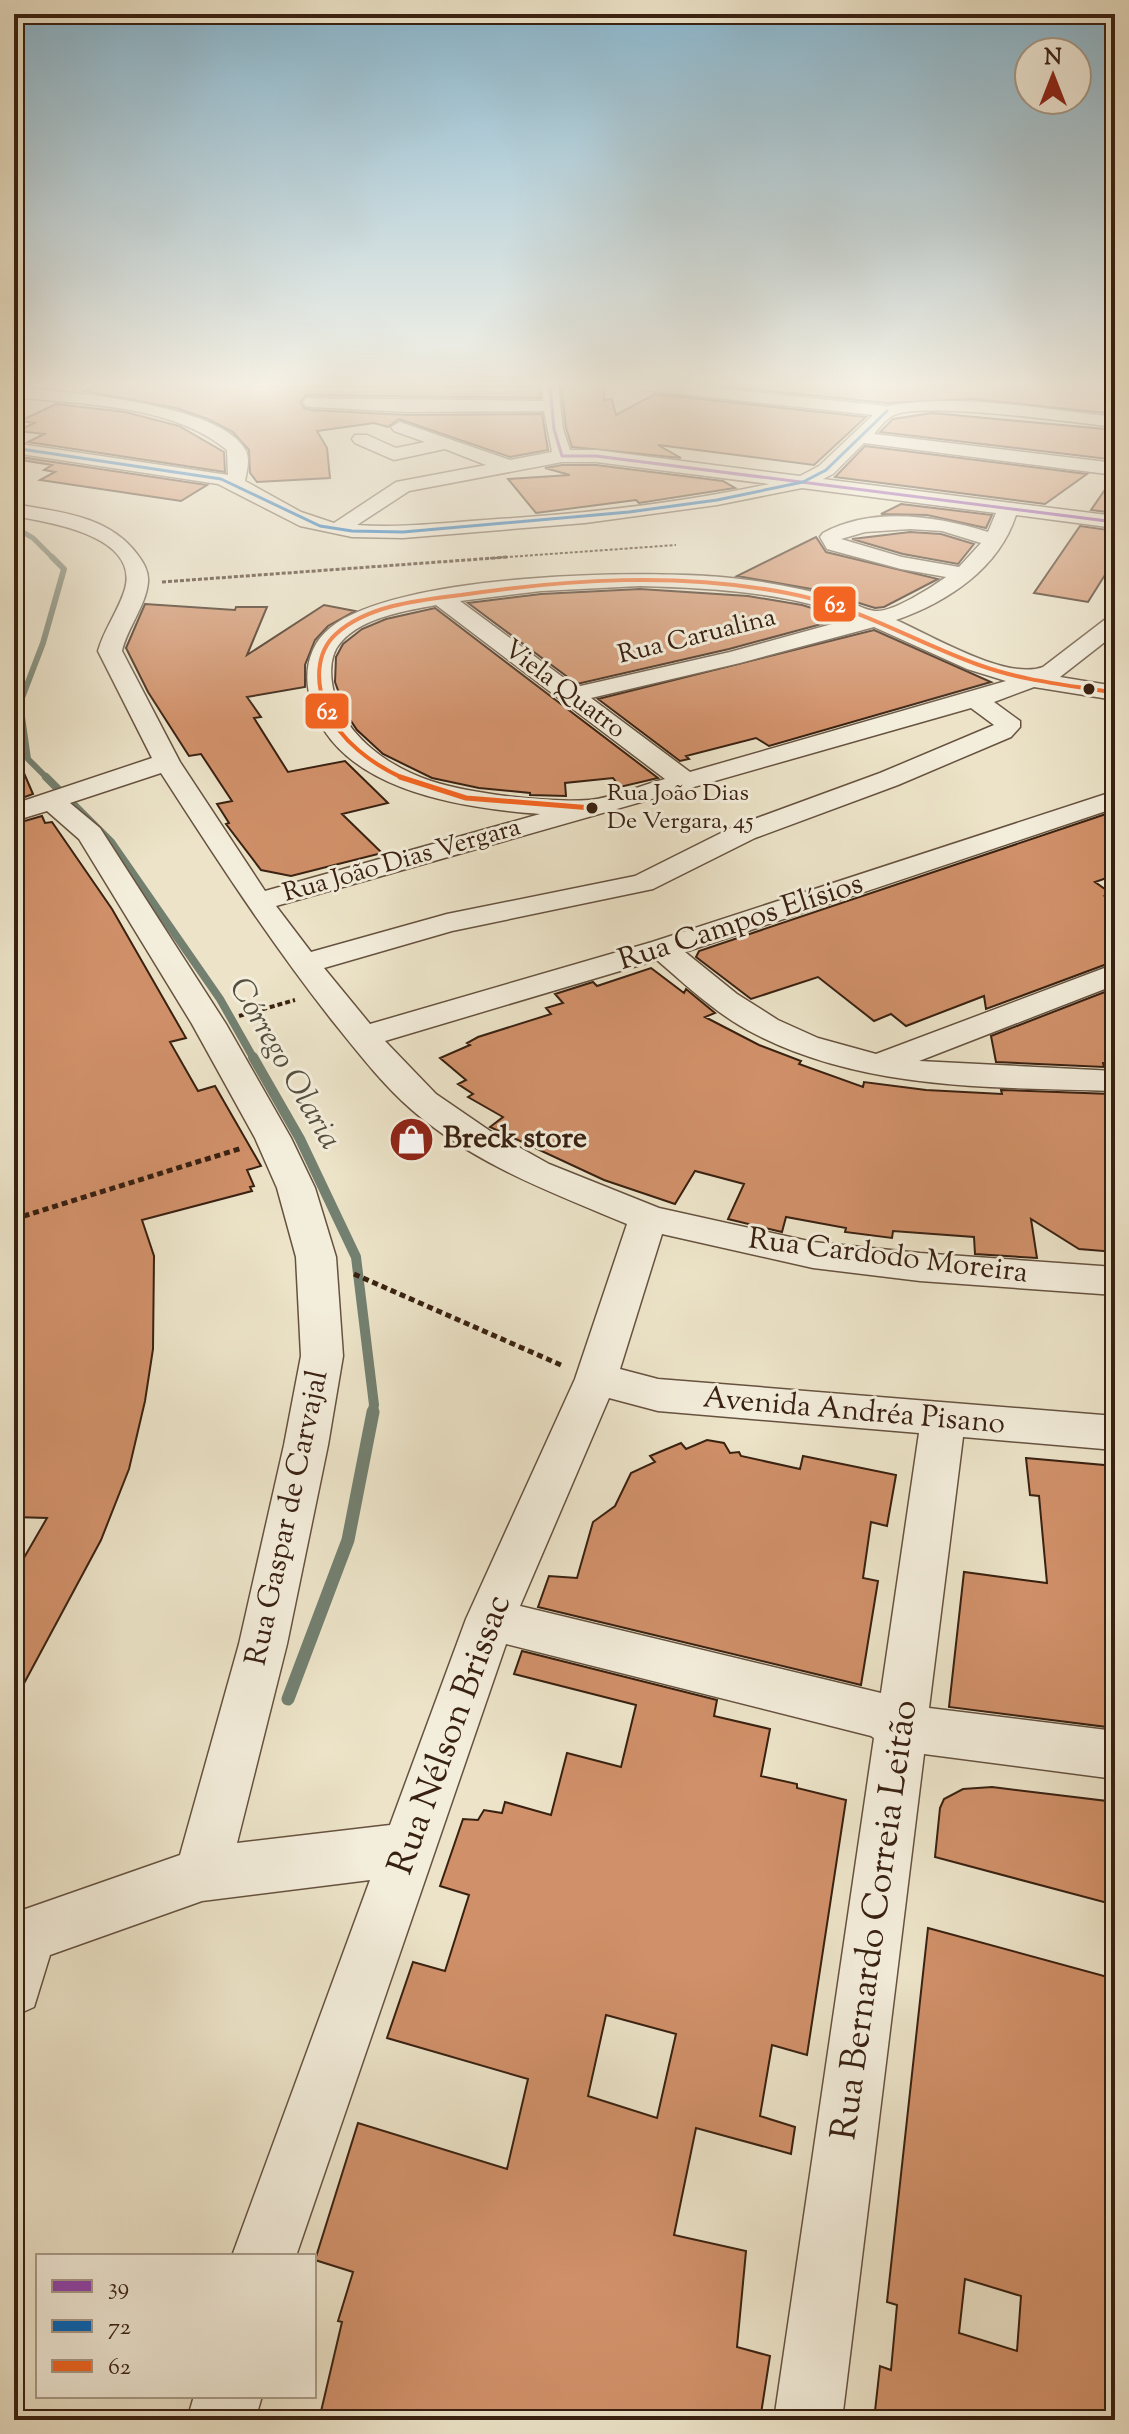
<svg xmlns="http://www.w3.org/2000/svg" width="1129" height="2434" viewBox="0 0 1129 2434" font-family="'Sorts Mill Goudy',serif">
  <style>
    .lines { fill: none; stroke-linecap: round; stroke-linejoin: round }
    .stream-far4 { stroke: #738070; stroke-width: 5 }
    .stream-far3 { stroke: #738070; stroke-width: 6 }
    .stream-far2 { stroke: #738070; stroke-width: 8 }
    .stream-far1 { stroke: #738070; stroke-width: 10 }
    .stream { stroke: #738070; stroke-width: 13 }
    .building { fill: #d09069; stroke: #392111; stroke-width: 2; fill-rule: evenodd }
    .minor-casing { stroke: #66523f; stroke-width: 3 }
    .path-far3 { stroke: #392111; stroke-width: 2; stroke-dasharray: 3 2; stroke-linecap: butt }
    .path-far2 { stroke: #392111; stroke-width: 3; stroke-dasharray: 4 2; stroke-linecap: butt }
    .path-far1 { stroke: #392111; stroke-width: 4; stroke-dasharray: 5 3; stroke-linecap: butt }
    .path { stroke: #392111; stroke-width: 5; stroke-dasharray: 6 4; stroke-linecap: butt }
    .minor { fill: #f3eddb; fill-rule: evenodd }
    .bus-1-casing { stroke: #f3eddb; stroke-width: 6 }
    .bus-2-casing { stroke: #f3eddb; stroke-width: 6 }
    .bus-3-far1-casing { stroke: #f3eddb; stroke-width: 8 }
    .bus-3-casing { stroke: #f3eddb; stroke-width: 10 }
    .bus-1 { stroke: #8e44ad; stroke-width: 3 }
    .bus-2 { stroke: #0065bd; stroke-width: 3 }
    .bus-3-far1 { stroke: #f26522; stroke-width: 4 }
    .bus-3 { stroke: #f26522; stroke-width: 5 }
    .bus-dot { fill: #392111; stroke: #f3eddb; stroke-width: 3 }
    .labels { text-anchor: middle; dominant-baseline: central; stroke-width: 6; stroke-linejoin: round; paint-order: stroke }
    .far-bus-label { font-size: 24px; fill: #392111; stroke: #f3eddb; text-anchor: start }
    .far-street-label { font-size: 26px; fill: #392111; stroke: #f3eddb }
    .street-label { font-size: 30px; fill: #392111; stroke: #f3eddb }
    .poi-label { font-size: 30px; font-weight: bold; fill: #392111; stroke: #f3eddb; text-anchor: start }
    .water-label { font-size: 32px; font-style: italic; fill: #565040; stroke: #f3eddb }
    .near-street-label { font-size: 36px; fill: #392111; stroke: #f3eddb }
    .line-badge { stroke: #f3eddb; stroke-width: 3 }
    .badge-label { font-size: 22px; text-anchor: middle; font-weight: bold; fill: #fff }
  </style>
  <rect width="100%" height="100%" fill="#ece3c8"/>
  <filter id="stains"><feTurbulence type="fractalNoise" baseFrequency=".0025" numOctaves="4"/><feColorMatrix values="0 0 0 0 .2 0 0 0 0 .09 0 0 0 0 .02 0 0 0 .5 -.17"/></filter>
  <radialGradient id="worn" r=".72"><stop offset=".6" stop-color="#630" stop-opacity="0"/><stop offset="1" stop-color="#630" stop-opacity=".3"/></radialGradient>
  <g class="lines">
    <path class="stream-far4" d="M14 527 33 538 54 559"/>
    <path class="stream-far3" d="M48 779 28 759 20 703 43 643 64 569 52 557"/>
    <path class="stream-far2" d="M46 777 111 842 220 999 254 1059"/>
    <path class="stream-far1" d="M253 1057 300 1139 356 1257 374 1405 372 1414"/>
    <path class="stream" d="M288 1699 348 1540 373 1412"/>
  </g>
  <path class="building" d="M99 385 539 387 540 398 306 395 300 402 304 408 312 410 407 415 542 414 548 450 510 457 399 419 388 427 374 423 317 431 327 448 330 478 257 482 250 473 249 450 233 432 208 419 176 408 84 391Z
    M709 385H1115V414L972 399 887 403Z
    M561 386H604V400L612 399 616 415 655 394 866 417 814 465 658 445 681 458 572 447 566 428Z
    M56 404 125 412 179 426 224 452 225 472 28 442 44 434 18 431 34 423 20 421Z
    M932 413 1115 430V454L1108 459 880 432 893 419Z
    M865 446 1087 474 1045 504 835 477Z
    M20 457 207 485 181 501 40 480 55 472 44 470 52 465 15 459Z
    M562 465H596L723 481 735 488 639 503 636 500 536 513 508 479 570 475 545 468Z
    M1113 478 1115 513 1091 510Z
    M901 504 992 515 986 528 927 515 881 514Z
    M1080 526 1115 531V559L1088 602 1034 593Z
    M910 532 941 534 974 544 958 564 903 554 852 539Z
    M816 537 826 552 938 579 884 607 875 608 817 590 737 576Z
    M640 589 748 596 802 605 844 618 729 649 577 684 468 603 541 594Z
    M145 604 235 610 236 607H267L247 655 324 605 355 611 328 626 315 640 305 665V687L247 697 261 717 254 718 288 772 345 761 388 803 342 814 382 853 291 876 261 870 226 824 229 823 217 804 232 801 201 754 189 756 148 692 126 648Z
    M435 608 658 778 620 787 613 778 565 783 566 796 530 795V793L479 788 432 778 383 754 357 730 347 715 335 682 336 657 343 644 362 629 386 619Z
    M874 630 991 682 769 746 756 738 686 756 689 759 680 761 598 699Z
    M14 750 33 794 14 801Z
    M1115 811V875L1095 882 1112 894 1105 896 1115 902V961L986 1009 984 996 906 1026 891 1014 874 1021 818 977 751 999 696 957 699 951Z
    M42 816 45 823 52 822 112 909 186 1038 170 1042 198 1091 215 1086 261 1166 247 1170 254 1186 250 1187 252 1191 142 1220 154 1256 153 1349 145 1401 129 1469 101 1540 14 1702V1575L47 1518 14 1517V824Z
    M651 968 684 993 686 989 715 1013 705 1017 759 1045 801 1061 799 1064 863 1087 864 1082 926 1090 1002 1094 1001 1090 1111 1094 1115 1111V1252L1079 1249 1031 1219 1037 1258 975 1254 974 1237 893 1231 892 1238 845 1232 846 1228 786 1217 782 1232 728 1219 744 1184 695 1171 675 1204 604 1180 490 1127 503 1117 468 1097 473 1094 458 1084 466 1080 440 1058 470 1045 467 1043 478 1037 551 1014 546 1008 563 1003 555 994 593 982 597 986Z
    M1115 988V1064L1103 1063 1104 1067 996 1062 991 1036Z
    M707 1440 724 1443 730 1453 739 1452 741 1456 800 1469 803 1456 896 1475 887 1526 871 1522 863 1578 878 1581 861 1685 538 1607 549 1576 577 1578 593 1522 615 1506 631 1473 655 1462 650 1456 681 1443 686 1449Z
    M1026 1458 1115 1466V1728L949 1707 964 1572 1047 1583 1039 1496 1030 1495Z
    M522 1651 717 1700 714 1716 770 1729 761 1776 797 1784V1788L846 1800 807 2055 772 2045 760 2116 795 2127 791 2154 696 2128 674 2235 746 2251 737 2347 770 2356 760 2420H319L342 2322 338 2321 353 2272 315 2260 358 2123 507 2169 528 2079 387 2038 413 1962 445 1971 469 1895 440 1886 463 1819 478 1820 484 1810 502 1813 505 1802 551 1815 567 1753 621 1767 636 1705 514 1674ZM606 2015 676 2034 657 2118 588 2096Z
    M992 1787 1115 1802V1905L935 1857 940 1808 944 1799 963 1789Z
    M928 1928 1115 1979V2121L1111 2228 1113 2229 1115 2420H874L880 2366 891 2370 897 2305 887 2302ZM965 2279 1021 2296 1017 2351 959 2333Z"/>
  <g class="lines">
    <defs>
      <path id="minor" d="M542 385H558L563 429 570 450H596L800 476 819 466 873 415 643 390 635 385H684L887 406C961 393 1040 409 1115 417V427C1077 423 918 400 892 416 885 420 879 428 874 434L1115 463V475L864 443 833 474 823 479 1115 516V528L1016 515C999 568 948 602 896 620 931 635 1006 681 1043 667L1107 618 1115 616V634L1060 677 1115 686V700L1034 687 994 702 1020 721V727L1011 737 898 785 755 838 653 889 452 931 324 968 370 1024 652 942 1115 791V808L685 952 737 994 778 1020 818 1038 876 1054 1115 964V985L919 1061 1115 1071V1091C994 1087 866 1091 755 1034 719 1016 688 987 657 960L385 1041 436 1094 490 1131 549 1164 659 1208 813 1242 920 1253 1115 1267V1295L920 1281 813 1268 662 1234 620 1369 658 1379 1115 1416V1450L963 1437 929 1708 1115 1731V1779L924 1754 842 2420H774L874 1738 871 1736 506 1644 296 2256H232L370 1880 202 1901 50 1955 34 2007 14 2016V1913L180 1855 239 1644 284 1445 301 1356 296 1257 277 1188 255 1138 192 1024 79 839 47 811 14 821V804L152 758 98 651C104 629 119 610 125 589 140 535 47 522 14 516V504C58 512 108 515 137 554 143 562 149 571 148 582 146 606 127 628 122 651L180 762 265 891 540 814C461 808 329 790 309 693 304 669 310 644 330 628 397 573 653 568 740 579 774 583 808 590 841 599 852 602 864 610 875 611 892 613 932 587 946 577L901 569 827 549 820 537 823 533C873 506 937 516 988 532L996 513 802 488 717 505 585 523 403 538 352 537 300 526 218 484 14 453V443L228 475 227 450C172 404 83 405 14 397V387C63 392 223 403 246 451 250 460 247 471 245 481L301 512 334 523 396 482 486 465 445 449 394 460 355 443 352 439 355 435H367L396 448 425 442 394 431 391 427 400 422 510 460 552 452 544 411 407 412 312 407 306 406 303 402 306 398 543 401ZM562 462H596L769 484C676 504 580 514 485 520 442 523 399 528 357 525L409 491ZM910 529 942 531 981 543 959 567 902 557 841 539 865 532ZM640 586C712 588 787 592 854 618L730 652 576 687 460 601 541 591ZM436 605 665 779C641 785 614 798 589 800 546 803 472 794 431 781 386 766 339 732 332 683 330 669 331 653 341 642 363 617 405 611 436 605ZM874 627 967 669 1006 681 690 772 591 698 740 663ZM971 708 994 725 880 773 735 826 635 876 447 914 311 952 276 906ZM161 773C215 857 269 940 331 1019 356 1050 382 1084 412 1110 474 1164 553 1193 627 1224L575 1379 466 1619 390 1825 237 1843 287 1644 328 1445 343 1356 336 1257 315 1188 291 1138 226 1024 100 828 70 803ZM609 1398 658 1411 919 1433 881 1693 520 1606Z
        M194 2396H262L255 2420H187Z"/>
    </defs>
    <use href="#minor" class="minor-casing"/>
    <path class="path-far3" d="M480 559 676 545"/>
    <path class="path-far2" d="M162 582 508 557"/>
    <path class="path-far1" d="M239 1016 295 1000"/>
    <path class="path" d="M14 1219 242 1148
      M354 1274 561 1365"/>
    <use href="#minor" class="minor"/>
    <defs>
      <path id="bus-1" d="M550 385 554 429 562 456H596L1115 522"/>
      <path id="bus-2" d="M14 448 221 479 320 526 352 531 403 532 629 512 717 500 803 482 826 470 887 411"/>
      <path id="bus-3-far1" d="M405 779C373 765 339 740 326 708 316 684 315 653 336 634 368 605 420 600 461 595 568 579 679 572 787 593 858 606 912 641 979 665 1023 681 1069 685 1115 693"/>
      <path id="bus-3" d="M400 777 466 798 592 808"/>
    </defs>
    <use href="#bus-1" class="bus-1-casing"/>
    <use href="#bus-2" class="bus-2-casing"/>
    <use href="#bus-3-far1" class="bus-3-far1-casing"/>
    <use href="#bus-3" class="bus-3-casing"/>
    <use href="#bus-1" class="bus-1"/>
    <use href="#bus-2" class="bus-2"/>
    <use href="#bus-3-far1" class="bus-3-far1"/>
    <use href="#bus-3" class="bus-3"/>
  </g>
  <linearGradient id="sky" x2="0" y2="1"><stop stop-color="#89b8d1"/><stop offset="0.53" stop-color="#f6f2e6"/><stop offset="1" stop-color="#f6f2e6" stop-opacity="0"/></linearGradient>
  <rect width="1129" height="725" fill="url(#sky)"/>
  <defs>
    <symbol id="shop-disc" viewBox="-11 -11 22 22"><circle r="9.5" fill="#8f2418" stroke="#f3eddb"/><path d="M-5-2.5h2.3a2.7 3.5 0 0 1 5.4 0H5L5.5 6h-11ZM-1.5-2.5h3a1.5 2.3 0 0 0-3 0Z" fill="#fff"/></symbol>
  </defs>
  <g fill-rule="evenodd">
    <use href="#shop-disc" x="386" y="1114" width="51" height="51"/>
  </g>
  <g class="bus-dot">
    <circle cx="1089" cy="689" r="7"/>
    <circle cx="592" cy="808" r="7"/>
  </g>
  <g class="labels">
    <g class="far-bus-label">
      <text x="607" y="794">Rua João Dias<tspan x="607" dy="28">De Vergara, 45</tspan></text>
    </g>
    <g class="far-street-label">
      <text transform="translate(697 637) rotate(-14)">Rua Carualina</text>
      <text transform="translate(564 690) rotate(37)">Viela Quatro</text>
      <text transform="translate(402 861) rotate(-16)">Rua João Dias Vergara</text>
    </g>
    <g class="street-label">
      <text transform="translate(741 923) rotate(-18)">Rua Campos Elísios</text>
      <text transform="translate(888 1257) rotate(7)">Rua Cardodo Moreira</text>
      <text transform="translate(854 1412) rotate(5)">Avenida Andréa Pisano</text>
      <text transform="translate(288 1518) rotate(-78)">Rua Gaspar de Carvajal</text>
    </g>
    <g class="poi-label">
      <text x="443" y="1139">Breck store</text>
    </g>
    <g class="water-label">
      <text transform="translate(284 1064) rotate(60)">Córrego Olaria</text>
    </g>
    <g class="near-street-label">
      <text transform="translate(451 1735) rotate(-70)">Rua Nélson Brissac</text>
      <text transform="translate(876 1920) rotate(-82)">Rua Bernardo Correia Leitão</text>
    </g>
  </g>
  <g class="line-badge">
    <rect x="812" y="585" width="45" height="38" rx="8" fill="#f26522"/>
    <rect x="304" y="692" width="46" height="38" rx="8" fill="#f26522"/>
  </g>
  <g class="badge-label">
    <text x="835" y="612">62</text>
    <text x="327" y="719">62</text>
  </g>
  <rect width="1129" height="2434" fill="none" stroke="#ece3c8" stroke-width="48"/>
  <rect x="16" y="16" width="1097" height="2402" fill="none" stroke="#392111" stroke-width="4"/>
  <rect x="24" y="24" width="1081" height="2386" fill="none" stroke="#392111" stroke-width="2"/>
  <rect x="36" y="2254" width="280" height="144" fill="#f3eddb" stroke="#a99b8a" stroke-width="2"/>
  <rect x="52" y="2280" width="40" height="12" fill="#8e44ad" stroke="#a99b8a" stroke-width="2"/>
  <text x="108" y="2294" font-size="24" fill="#392111">39</text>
  <rect x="52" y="2320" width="40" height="12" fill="#0065bd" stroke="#a99b8a" stroke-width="2"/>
  <text x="108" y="2334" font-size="24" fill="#392111">72</text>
  <rect x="52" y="2360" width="40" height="12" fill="#f26522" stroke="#a99b8a" stroke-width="2"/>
  <text x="108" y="2374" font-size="24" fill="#392111">62</text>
  <g transform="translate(1053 76)"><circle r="38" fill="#f3eddb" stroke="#a99b8a" stroke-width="2"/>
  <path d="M0-6L14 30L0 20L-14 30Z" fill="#8f2418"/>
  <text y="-12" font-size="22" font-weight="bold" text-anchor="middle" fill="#392111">N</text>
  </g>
  <rect width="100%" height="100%" filter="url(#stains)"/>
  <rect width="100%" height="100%" fill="url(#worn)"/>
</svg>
